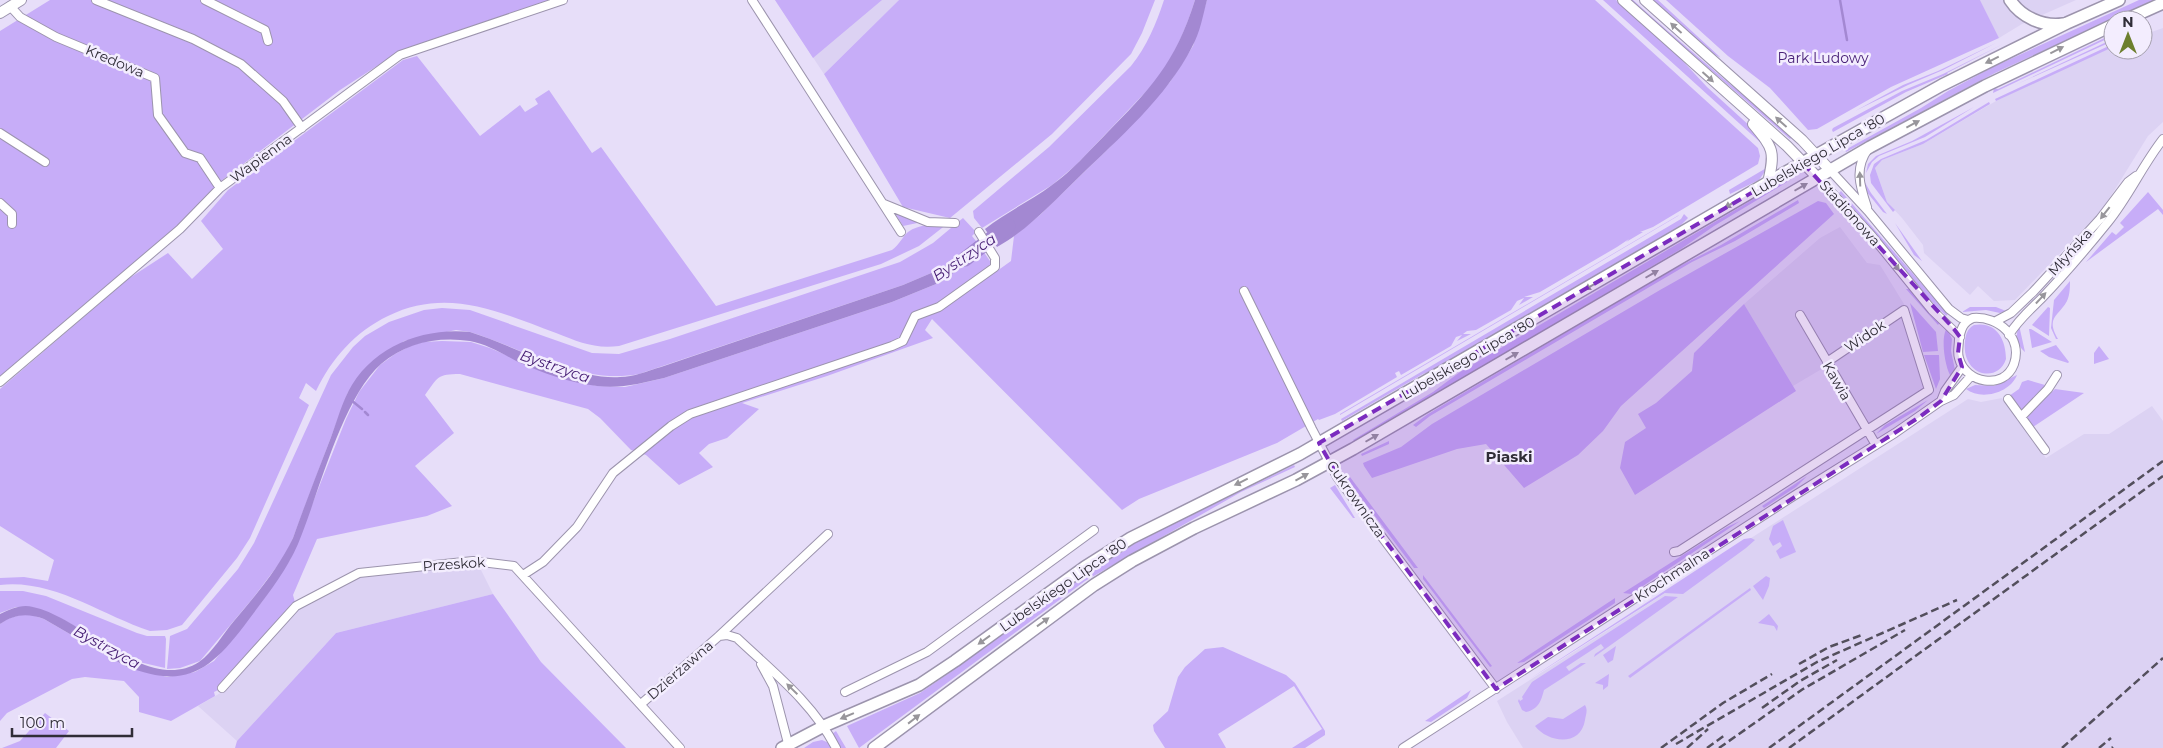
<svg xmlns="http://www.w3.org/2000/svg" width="2163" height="748" viewBox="0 0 2163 748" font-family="Montserrat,sans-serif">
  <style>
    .built { fill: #dcd2f3 }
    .green { fill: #c7adf8 }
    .water { fill: #a388d2 }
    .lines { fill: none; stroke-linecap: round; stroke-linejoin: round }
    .stream { stroke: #a388d2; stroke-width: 2.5 }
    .river { stroke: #a388d2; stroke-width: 15 }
    .minor-casing { stroke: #9c94ad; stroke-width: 10 }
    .tertiary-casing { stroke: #9c94ad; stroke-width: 12 }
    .secondary-casing { stroke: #9c94ad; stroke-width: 14 }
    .minor { stroke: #fff; stroke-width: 8 }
    .tertiary { stroke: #fff; stroke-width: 10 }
    .secondary { stroke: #fff; stroke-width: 11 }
    .rail { stroke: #534f5c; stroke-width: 2.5; stroke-dasharray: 8 4; stroke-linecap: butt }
    .oneway { fill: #98969b }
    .marked { fill: #7b2cbf; fill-opacity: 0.2; stroke: #7b2cbf; stroke-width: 4; stroke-dasharray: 10 6; stroke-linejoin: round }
    .labels { text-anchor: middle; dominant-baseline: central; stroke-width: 5; stroke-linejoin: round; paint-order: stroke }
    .park-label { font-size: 14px; fill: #492178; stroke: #f3edfe }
    .street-label { font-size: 14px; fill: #302d37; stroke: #f3edfe }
    .water-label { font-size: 15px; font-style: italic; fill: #461d74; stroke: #f3edfe }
    .neighbourhood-label { font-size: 15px; font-weight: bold; fill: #302d37; stroke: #f3edfe }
  </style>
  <rect width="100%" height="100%" fill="#e7def9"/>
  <path class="built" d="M775 0H899L824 74Z
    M1980 0H2076L2022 24 1999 38Z
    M2163 28V122L2148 136 2109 199 2098 214 2015 300 1994 301 1978 286 1970 295 1924 253 1923 245 1902 218 1887 202 1875 168 1882 160 1923 144 1996 101 2071 65 2113 47V50H2143V35Z
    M1840 227 1867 263 1880 265 1904 304 1925 389 1860 428 1825 367 1793 386 1744 304 1820 238Z
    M2002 398 2046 458 2084 434H2109L2152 406 2163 421V748H1523L1507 722 1497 701 1968 399 1981 402Z
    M479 566 493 594 336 633 237 741 198 706 229 688 298 609 363 576Z"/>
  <path class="green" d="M50 0H551L397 53 340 90 221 181 178 227 0 378V31Z
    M775 0H882L813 58Z
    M899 0H1155L1142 33 1131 54 1052 134 950 218 903 207 824 74Z
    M1164 0H1195C1186 29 1174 57 1156 81L1076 165 1052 185 982 228 974 218 973 211 1049 147 1131 66C1147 46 1156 24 1164 0Z
    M1207 0H1595L1758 148 1760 156 1758 164 1653 227 1640 232H1643L1626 242 1629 239 1617 247 1540 292 1524 297H1533L1519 305 1524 298 1517 301 1511 310 1476 330 1467 331 1463 334H1471L1457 341 1462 335 1456 337 1451 346 1401 375 1399 371 1395 373 1397 377 1335 414 1319 420 1318 419 1277 443 1139 499 1122 510 932 319 925 330 933 338 827 376 742 403 759 409 727 438 709 444 699 453 713 467 679 485 646 455 631 450 600 418 588 409 460 374C437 374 438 377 425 395L454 433 415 466 452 506 427 516 317 539 293 595 296 606 222 688 214 692 215 696 171 721 139 712V697L124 681 85 677 72 679 7 713 0 721V624L7 619 23 614 32 615 44 619 125 666 167 677 195 672 214 661 261 603 290 560 346 419 359 392 380 365 395 354 410 346 423 342 442 341 471 342 490 348 552 375 597 386 625 387 664 378 892 302 941 282 983 251 997 271 1011 261 1014 236 1040 215 1110 147 1170 82 1193 46Z
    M1603 0H1616L1680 58 1707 87 1763 138 1768 155 1761 143Z
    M1630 0H1633C1685 47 1739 91 1792 137L1790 139Z
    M1653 0H1658L1721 58 1712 53Z
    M1666 0H1980L1999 38 1891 87 1817 129 1808 130 1770 88 1728 56Z
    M2139 0H2154L1995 73 1846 152 1845 150 1921 108 1948 91 1993 67Z
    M2113 34V36L1993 93 1994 88 1998 89Z
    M2113 39V41L2013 86Z
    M1996 43 1943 70 1908 85 1855 111 1903 85 1938 71Z
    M2003 44 1947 73 1948 74 1906 92 1833 132 1832 130 1833 128 1902 91 1943 74Z
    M2113 44V47L1996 101 1995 99Z
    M417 56 480 136 520 105 525 112 538 104 535 99 549 90 592 153 601 147 716 306 892 250C899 245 903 236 908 232 919 224 934 224 947 224L919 246 881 264 619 346C594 349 579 342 556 333 499 312 448 287 388 316 355 332 332 358 316 391L306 383 299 398 309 405 250 538 237 558 182 625 167 630 150 631C101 615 54 579 0 585V578L24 577 48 581 54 560 0 526V389L128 279 168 253 192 279 223 249 201 221 228 190 403 60Z
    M1989 102 1990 104 1923 144 1882 160 1875 168 1887 202 1895 210 1893 212 1871 183 1870 175 1874 164 1881 159 1926 140Z
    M1974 107 1925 137 1879 156 1872 162 1866 173 1868 164 1876 156 1912 141Z
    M1768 167 1759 180 1730 194 1729 190Z
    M1863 179 1871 193 1887 214 1883 212 1866 191Z
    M1786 180 1787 182 1714 226 1681 249 1355 442 1353 440 1433 392 1460 372Z
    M1841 191 1948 314 1946 316 1930 300 1874 232 1839 193Z
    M2148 192 2163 210V215L2158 209 2086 262 2112 232 2116 235 2124 227 2120 223Z
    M1798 200 1799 203 1735 241 1692 262 1430 416 1416 427 1413 425 1428 414 1670 271 1721 245Z
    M1818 201 1826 203 1834 214 1621 406 1603 431 1578 455 1524 488 1486 444 1457 449 1372 478 1364 466 1363 463 1401 447 1432 424 1660 290Z
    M893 210 922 222 903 226Z
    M1684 214 1688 218 1678 228 1443 366 1423 374 1342 421 1341 419 1681 219Z
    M1679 215 1678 216 1340 415V414Z
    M963 218 976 232 972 236 976 241 943 268 903 285 639 374C580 385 525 349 470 332L456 330 404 341 348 392 293 538 284 557 253 598 200 661 180 668 167 669 170 636 187 629 238 569 254 543 331 375 353 347 365 336 389 322 424 310 442 308 470 310 592 353 619 354 670 339 900 262 933 243Z
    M1895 223 1922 261 1914 255Z
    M2070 281C2070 286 2070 295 2067 301 2059 316 2045 317 2058 339H2056L2051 328 2054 300Z
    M1906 289H1910L1940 322 1938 325Z
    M1910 303 1936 332 1938 351 1923 352Z
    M1744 304 1796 391 1635 495 1620 468 1625 442 1646 428 1638 414 1656 403 1692 371 1694 353Z
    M1970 307H1996L2006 311 2000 313 1986 310 1962 312Z
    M2048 307 2050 308 2049 336 2032 325Z
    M1974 325C1996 321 2006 339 2006 359 1998 384 1961 376 1965 341 1966 334 1967 329 1974 325Z
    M2019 325 2025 352C2017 345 2015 335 2019 325Z
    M1947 328 1952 339 1951 351 1955 370 1952 378C1945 370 1940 337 1947 328Z
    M2029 329H2031L2052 342 2032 348Z
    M2056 345 2069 362 2068 363 2049 357 2040 351Z
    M2099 346 2109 359 2094 364V353Z
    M1924 355H1939L1940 379 1936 389Z
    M2017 375C2010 393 1981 401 1966 389L1975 385 1994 386Z
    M2028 380 2045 385V387L2023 411H2020L2009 396 2019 389 2022 382Z
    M2055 389 2084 393 2033 427 2028 420 2027 416Z
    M1928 400 1915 411 1876 434 1885 425Z
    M1389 441V444L1362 456 1361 454Z
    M1294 465 1295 467 1241 492 1085 581 859 748 847 726 920 693 949 673 1071 583 1142 539Z
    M1807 476 1796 487 1764 508 1762 506Z
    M1350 477 1418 568H1414L1347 479Z
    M1335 485 1355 518H1353L1330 488Z
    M1783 520 1796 552 1780 559 1776 551 1782 546 1780 542 1773 546 1769 539 1773 526Z
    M1740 521 1631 594 1623 593 1727 527Z
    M1751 538 1755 540 1746 548 1683 594 1665 593 1528 680 1744 539Z
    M1423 575 1492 666 1490 667 1423 579Z
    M1766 576 1770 578 1769 586 1763 600 1753 586Z
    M1750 588 1751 590 1630 678 1628 676Z
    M0 591H23L46 596 137 633 147 636H165L166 639 165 668 135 661 64 620 32 607H16L0 613Z
    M493 594 541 662 626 748H235L237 741 336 633Z
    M1665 596 1678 597 1594 657 1595 654 1604 648 1601 644 1566 667 1569 671 1581 663H1586L1544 690C1541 701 1539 709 1526 712L1522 710 1518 701 1519 699 1520 701 1523 699 1522 697 1532 682Z
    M1615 598V603L1612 605 1524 662 1517 663Z
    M1769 614 1778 626 1777 631 1774 626 1758 623Z
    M1616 646 1613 660 1608 663 1603 655Z
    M1223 647 1286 675 1295 683 1325 731V735L1305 748H1292L1322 729 1294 686 1218 734 1226 748H1165L1154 731 1153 725 1168 711 1178 677 1185 667 1205 649Z
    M1609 674 1608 686 1603 690V685L1595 683Z
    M1471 690 1467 698 1431 722 1425 721Z
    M1585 705C1588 710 1586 714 1585 720 1581 747 1548 743 1535 726L1548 717 1563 719Z
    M45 713 69 731 56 748H2L20 741Z
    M836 731 846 748H840L832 734Z
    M822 740 829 743 832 748H804L813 742Z"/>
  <path class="water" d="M1195 0H1207C1203 15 1200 33 1192 47 1166 98 1119 138 1078 178 1053 202 1028 230 997 247L985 229C1006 212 1031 201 1052 185 1072 171 1088 152 1105 135 1150 89 1175 64 1195 0Z
    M976 241 983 251 941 282 892 302 664 378C642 383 621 389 597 386 570 383 543 373 518 362 503 354 487 344 470 341 438 336 405 343 381 364 341 400 319 494 298 544 285 574 263 600 244 626 208 673 184 689 125 666L44 619C27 613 15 614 0 624V614C11 609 21 604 33 607 82 617 148 695 199 662 213 652 223 634 234 621 256 595 278 569 293 538 304 507 316 476 328 445 335 428 340 408 348 392 371 347 422 327 470 332 515 346 573 380 620 377 634 377 647 371 661 367L903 285 943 268Z"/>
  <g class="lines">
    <path class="stream" d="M1840 0 1847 40
      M351 400 362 409
      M365 412 368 415"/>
    <path class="river" d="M965 259 1008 226"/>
    <defs>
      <path id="minor" d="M96 0 193 39 241 64 283 101 302 128
        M205 0 265 30 268 41
        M752 0 901 232
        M10 6 20 17 56 37 155 78 158 115 185 153 200 158 220 188
        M0 133 45 162
        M1830 170 1868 211 1949 309 1961 318 1968 320
        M1818 178 1871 235 1932 310 1960 337
        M0 203 12 214V224
        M884 204 928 222 955 223
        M1867 207C1860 186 1854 169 1868 149
        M1244 291 1312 429 1337 477 1496 689
        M1800 315 1876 445
        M1973 318C1998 316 2023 337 2014 364 2004 391 1965 383 1959 358 1957 352 1959 346 1959 339 1961 329 1963 322 1973 318Z
        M1996 321 2011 313 2033 292 2100 219 2128 182 2136 176
        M2009 335C2018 320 2030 310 2042 298 2065 274 2087 248 2108 222 2129 196 2142 166 2163 139
        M0 382 180 229 220 188 400 55 563 0
        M2008 399 2045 450
        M1941 401 1945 391 1962 367
        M2021 417 2048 389 2057 375
        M1674 552 1679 551 1929 390 1904 310 1827 362
        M523 575 543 562 577 527 613 473 671 426 690 414 892 346 903 341 915 316 939 307 995 267V258L979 232
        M719 636 727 635 737 638C773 672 813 703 836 748
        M761 664 773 686 789 747
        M222 688 296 606 359 573 473 561 514 566 680 748
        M845 692 927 652 1094 530
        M641 704 719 636 828 534
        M1403 748 1792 497 1895 433 1941 401 1954 395 1971 376"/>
      <path id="tertiary" d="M1623 0 1787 146 1818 178
        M1645 0 1802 140 1830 170
        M0 13 21 0
        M1753 124C1774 149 1775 151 1768 183"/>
      <path id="secondary" d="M2010 0C2021 17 2043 27 2063 24
        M2125 20 2163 3
        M782 748 824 726 919 685 955 661 1085 567 1131 538 1300 454 1786 172 1942 85 2067 23 2119 0
        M874 748 1094 585 1132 561 1194 528 1296 480 1353 449 1870 147 1985 86 2113 25"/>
    </defs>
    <use href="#minor" class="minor-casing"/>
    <use href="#tertiary" class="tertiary-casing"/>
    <use href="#secondary" class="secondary-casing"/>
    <use href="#minor" class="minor"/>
    <use href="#tertiary" class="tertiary"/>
    <use href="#secondary" class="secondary"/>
    <path class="rail" d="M1799 664 1829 647 1862 635
      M1762 708 1800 681 1837 660
      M1676 744 1817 662 1957 600
      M1661 748 1723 703 1772 674
      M1687 748 1708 729
      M1707 748 1725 735
      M1719 748 1803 689 1905 630
      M1769 748 2163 461
      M1789 748 2163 476
      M2062 748 2163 658
      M2099 748 2111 738
      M2112 748 2113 747"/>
  </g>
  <defs><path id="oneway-solid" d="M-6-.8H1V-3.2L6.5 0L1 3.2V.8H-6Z" transform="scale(1.25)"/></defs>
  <g class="oneway">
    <use href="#oneway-solid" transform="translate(1676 28) rotate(-138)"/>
    <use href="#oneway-solid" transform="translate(2057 50) rotate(-27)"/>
    <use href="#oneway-solid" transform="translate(1992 60) rotate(154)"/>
    <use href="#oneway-solid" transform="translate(1708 77) rotate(42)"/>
    <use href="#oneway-solid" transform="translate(1781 122) rotate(-138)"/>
    <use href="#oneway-solid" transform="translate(1913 124) rotate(-28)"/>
    <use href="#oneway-solid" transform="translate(1860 179) rotate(-92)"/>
    <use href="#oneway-solid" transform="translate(1801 187) rotate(-30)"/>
    <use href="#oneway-solid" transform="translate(1731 204) rotate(150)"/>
    <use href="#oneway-solid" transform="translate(2105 213) rotate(128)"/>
    <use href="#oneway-solid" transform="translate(1895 265) rotate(52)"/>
    <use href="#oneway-solid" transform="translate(1652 274) rotate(-30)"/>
    <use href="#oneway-solid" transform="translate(1591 286) rotate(150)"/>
    <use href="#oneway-solid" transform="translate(2041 298) rotate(-47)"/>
    <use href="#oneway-solid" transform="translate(1512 356) rotate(-30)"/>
    <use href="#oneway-solid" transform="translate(1372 438) rotate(-30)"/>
    <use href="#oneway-solid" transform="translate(1302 477) rotate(-29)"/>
    <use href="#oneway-solid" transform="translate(1241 482) rotate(154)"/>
    <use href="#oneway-solid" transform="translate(1043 622) rotate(-36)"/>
    <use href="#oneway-solid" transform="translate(984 640) rotate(144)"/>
    <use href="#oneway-solid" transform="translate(792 689) rotate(-136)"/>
    <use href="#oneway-solid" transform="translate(847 716) rotate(157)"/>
    <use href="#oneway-solid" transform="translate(914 719) rotate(-38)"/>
  </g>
  <path class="marked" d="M1803 163 1954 329 1960 337 1958 353 1962 367 1941 401 1921 416 1496 689 1340 480 1319 443Z"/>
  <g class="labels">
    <g class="park-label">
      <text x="1823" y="58">Park Ludowy</text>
    </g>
    <g class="street-label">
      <text transform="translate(115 61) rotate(23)">Kredowa</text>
      <text transform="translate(1818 155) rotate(-30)">Lubelskiego Lipca '80</text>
      <text transform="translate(261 158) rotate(-36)">Wapienna</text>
      <text transform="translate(1850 213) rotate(48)">Stadionowa</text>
      <text transform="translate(2070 252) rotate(-48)">Młyńska</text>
      <text transform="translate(1865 336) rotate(-34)">Widok</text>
      <text transform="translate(1468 358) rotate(-30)">Lubelskiego Lipca '80</text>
      <text transform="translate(1837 381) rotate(60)">Kawia</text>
      <text transform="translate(1356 499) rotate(55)">Cukrownicza</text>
      <text transform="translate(454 564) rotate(-4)">Przeskok</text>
      <text transform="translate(1672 575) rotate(-33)">Krochmalna</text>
      <text transform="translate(1063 585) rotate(-35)">Lubelskiego Lipca '80</text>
      <text transform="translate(680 670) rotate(-41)">Dzierżawna</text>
    </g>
    <g class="water-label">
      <text transform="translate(964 257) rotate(-34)">Bystrzyca</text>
      <text transform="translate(555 366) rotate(19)">Bystrzyca</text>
      <text transform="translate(107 647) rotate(29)">Bystrzyca</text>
    </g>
    <g class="neighbourhood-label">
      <text x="1509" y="456">Piaski</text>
    </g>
  </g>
  <g transform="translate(2128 35)"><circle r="24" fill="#f3edfe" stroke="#a5a0ae"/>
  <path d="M0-4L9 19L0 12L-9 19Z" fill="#6d7f2e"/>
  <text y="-8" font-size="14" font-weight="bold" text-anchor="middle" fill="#302d37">N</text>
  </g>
  <path d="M12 728v8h120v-8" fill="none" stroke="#302d37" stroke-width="2.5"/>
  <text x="20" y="728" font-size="15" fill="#302d37" stroke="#f3edfe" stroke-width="4" paint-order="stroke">100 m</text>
</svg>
